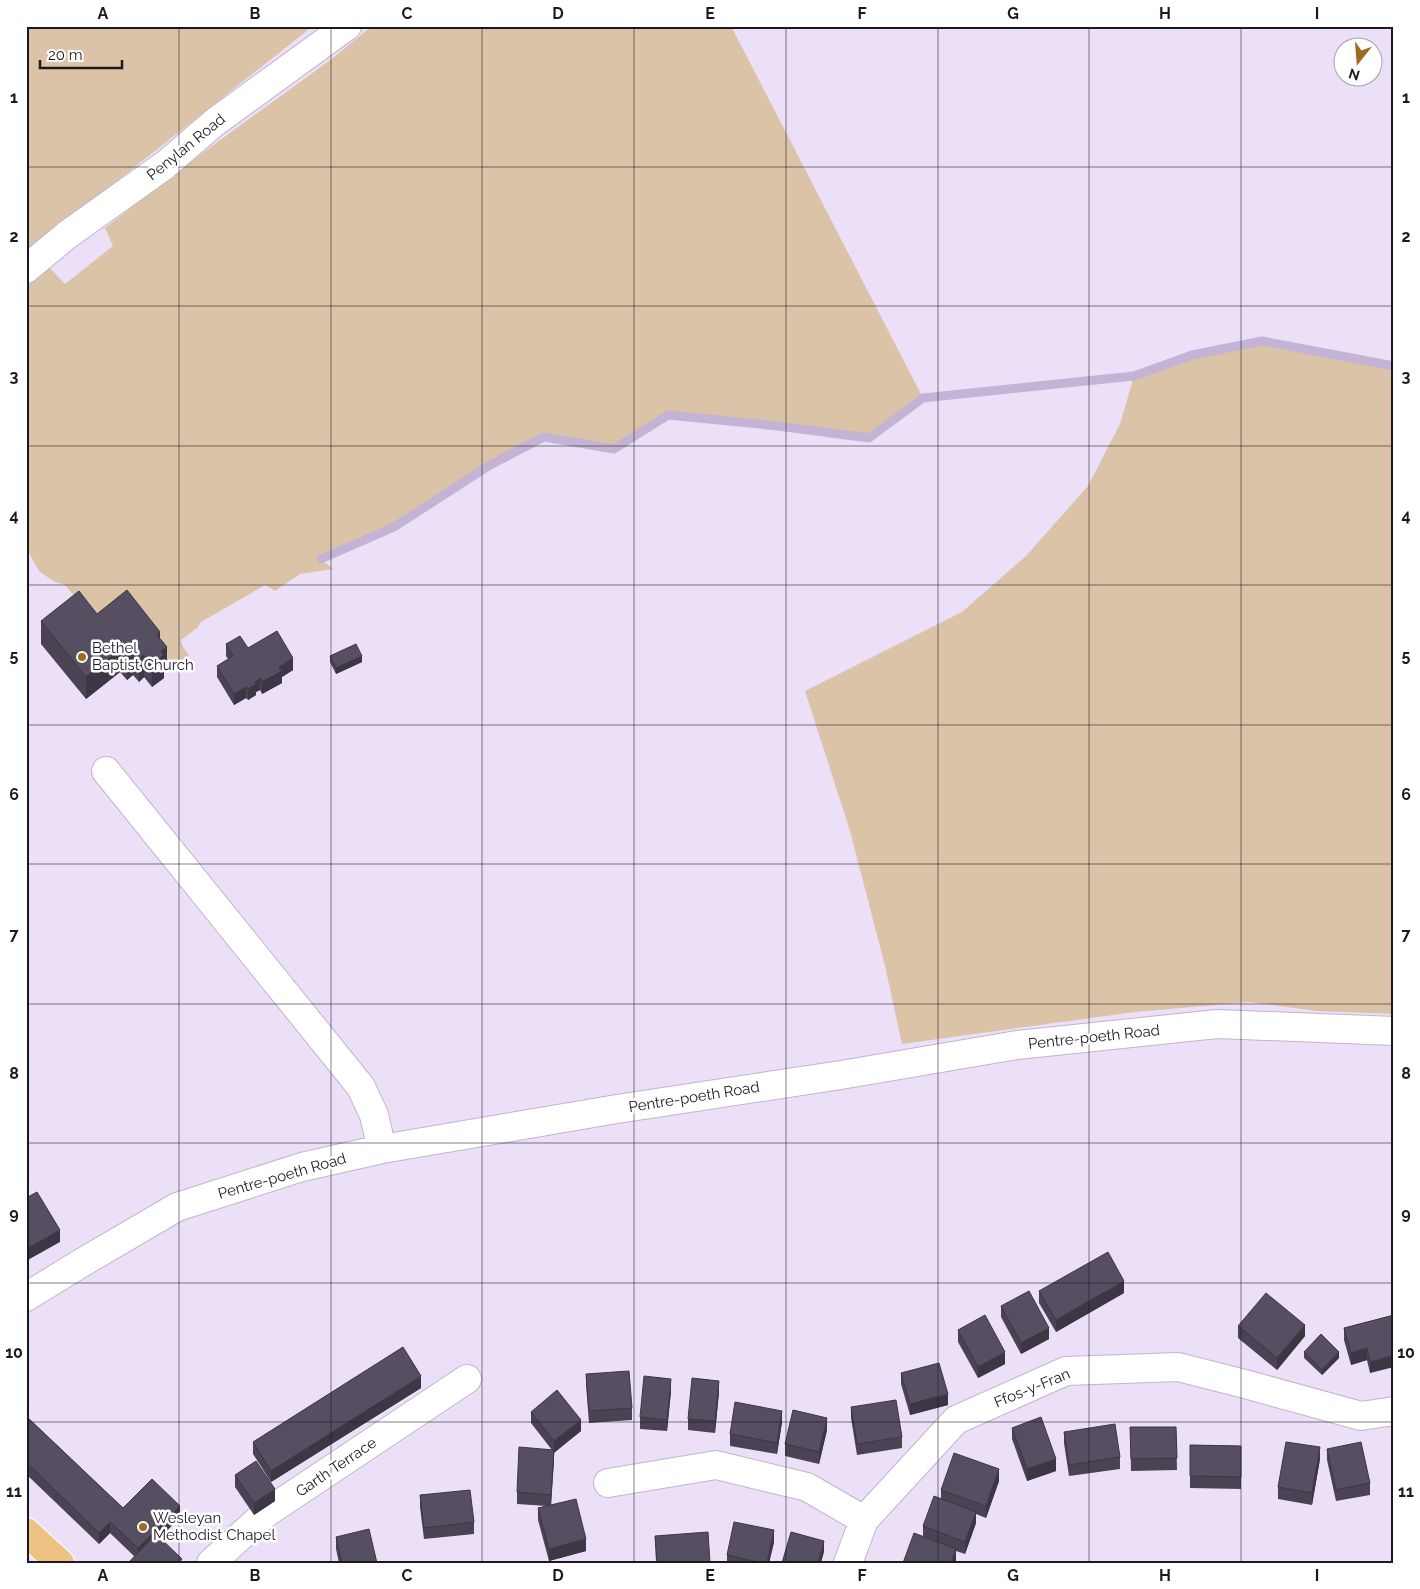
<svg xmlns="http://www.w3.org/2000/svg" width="1420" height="1589" viewBox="0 0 1420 1589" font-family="Raleway,sans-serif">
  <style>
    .green { fill: #dac3a6 }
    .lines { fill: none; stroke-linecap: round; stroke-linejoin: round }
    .stream { stroke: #c3b4d5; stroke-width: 9 }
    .minor-casing { stroke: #bfb5cc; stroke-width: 30 }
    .major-casing { stroke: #fff; stroke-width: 30 }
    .minor { stroke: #fff; stroke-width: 28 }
    .major { stroke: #ecc382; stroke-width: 28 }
    .wall { fill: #4a4353 }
    .shaded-wall { fill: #3c3744 }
    .building { fill: #564e61; stroke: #3c3744 }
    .grid { fill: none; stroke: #1c1821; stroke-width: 1; stroke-opacity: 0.55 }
    .poi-dot { fill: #9d6c20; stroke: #fff; stroke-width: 2 }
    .labels { text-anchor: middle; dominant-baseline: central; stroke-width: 5; stroke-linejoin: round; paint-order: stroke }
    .street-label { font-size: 15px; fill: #1c1821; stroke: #fff }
    .poi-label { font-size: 15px; fill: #1c1821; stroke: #fff; text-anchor: start }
    .neatline { fill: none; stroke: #1c1821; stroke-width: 2 }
    .grid-label { font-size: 16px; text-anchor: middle; font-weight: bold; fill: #1c1821 }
  </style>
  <rect width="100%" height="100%" fill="#ebe0f8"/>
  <path class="green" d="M26 26H313L26 253Z
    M372 26H731L923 398 869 438 778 426 668 415 614 449 544 437 490 465 394 527 321 559 333 569 300 574 275 591 265 585 201 622 197 628 181 640 182 645 189 656 167 670 157 657 99 625 65 585 53 581 39 571 26 548V287L50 268 65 284 113 246 105 228 193 160 333 58Z
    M1262 341 1394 366V1014L1317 1011 1249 1002 1135 1012 902 1044 885 966 850 831 805 691 962 612 1026 556 1088 486 1120 424 1134 376 1192 355Z"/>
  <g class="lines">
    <path class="stream" d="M321 559 394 527 490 465 544 437 614 449 668 415 778 426 869 438 923 398 1134 376 1192 355 1262 341 1394 366"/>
    <defs>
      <path id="minor" d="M26 269 67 235 165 165 215 122 347 26
        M106 771 361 1087 374 1115 382 1149
        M26 1297 78 1265 177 1207 302 1167 382 1149 617 1109 841 1075 1017 1045 1217 1024 1394 1031
        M608 1483 716 1465 807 1487 864 1520
        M211 1563 266 1513 467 1379
        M848 1563 864 1520 956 1420 1066 1371 1178 1367 1245 1384 1361 1416 1394 1411"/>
      <path id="major" d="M26 1532 60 1563"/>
    </defs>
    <use href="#minor" class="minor-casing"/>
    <use href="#major" class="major-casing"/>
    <use href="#minor" class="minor"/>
    <use href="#major" class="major"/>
  </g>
  <path class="wall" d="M97 614 160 639 167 670 164 671V678L152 687 144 677 139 682 133 675 127 680 120 672 86 699 41 644V621Z
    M226 644 248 648 293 670 282 677V683L262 694 260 690 256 692V695L248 700 246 698 234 705 217 677V666L228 659 226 656Z
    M330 656 362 662 336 674 330 662Z
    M1039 1291 1124 1293 1056 1332 1039 1303Z
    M1001 1306 1049 1339 1021 1354 1001 1317Z
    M1394 1315 1370 1373 1367 1360 1351 1365 1344 1340V1328Z
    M1238 1326 1305 1336 1277 1370 1238 1338Z
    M958 1330 1005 1364 978 1378 958 1342Z
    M1304 1352 1339 1358 1322 1375 1304 1358Z
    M901 1373 948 1405 910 1415 901 1384Z
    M586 1374 632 1408V1420L589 1423 586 1385Z
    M421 1388 271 1482 253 1454V1442Z
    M671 1391 667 1431 640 1429V1417Z
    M719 1392 715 1433 688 1430V1419Z
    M851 1407 902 1437V1448L857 1455 851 1418Z
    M531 1412 581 1431 554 1452 551 1505 586 1551 549 1561 538 1520V1508L547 1506 517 1504V1492L552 1450 531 1423Z
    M26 1416 123 1508 180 1517 160 1538 182 1563 134 1556 110 1533 99 1544 26 1474Z
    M782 1422 777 1454 730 1446V1434Z
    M1130 1427H1176L1177 1470 1131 1471Z
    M1012 1428 1056 1471 1027 1481 1012 1439Z
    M827 1430 819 1464 785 1456V1444Z
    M1064 1432 1120 1457V1469L1069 1476 1064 1443Z
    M1190 1445 1241 1446V1489L1190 1488Z
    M1327 1449 1370 1483V1495L1336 1501 1327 1460Z
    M1320 1459 1312 1505 1278 1499V1487Z
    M235 1475 275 1501 254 1515 235 1487Z
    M999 1481 986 1518 976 1514V1523L965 1554 956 1551V1561L923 1536V1526L941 1498V1490Z
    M420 1495 474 1522V1534L424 1539 420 1507Z
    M655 1536 710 1563H656Z
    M336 1537 377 1563H339L336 1549Z
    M774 1542 769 1563H727V1555Z"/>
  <path class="shaded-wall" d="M160 632V654L157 635Z
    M167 647V670L164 671V678L152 687V664L161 651Z
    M120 649V672L86 699V677Z
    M133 652V675L127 680V658Z
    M144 655V677L139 682V659Z
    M362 656V662L336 674V668Z
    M293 658V670L282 677V683L262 694V682L279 667Z
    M260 678V690L256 692V695L248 700V689L255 682Z
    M246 687V698L234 705V694Z
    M60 1230V1242L26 1261V1249Z
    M1124 1281V1293L1056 1332V1320Z
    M1305 1325V1336L1277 1370V1358Z
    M1049 1328V1339L1021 1354V1343Z
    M1367 1348V1360L1351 1365V1353Z
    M1005 1352V1364L978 1378V1367Z
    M1339 1352V1358L1322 1375V1370Z
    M1394 1355V1367L1370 1373V1362Z
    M421 1376V1388L271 1482V1471Z
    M671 1379V1391L667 1431V1420Z
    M719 1381V1392L715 1433V1421Z
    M948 1394V1405L910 1415V1404Z
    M782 1411V1422L777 1454V1443Z
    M827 1418V1430L819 1464V1452Z
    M581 1420V1431L554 1453V1441Z
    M1320 1447V1459L1312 1505V1493Z
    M554 1450V1461L551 1506V1495Z
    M1056 1459V1471L1027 1481V1469Z
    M999 1469V1481L986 1518V1506Z
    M275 1489V1501L254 1515V1503Z
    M180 1506V1517L138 1560V1548Z
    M976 1512V1523L965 1554V1542Z
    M110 1522V1533L99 1544V1533Z
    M774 1530V1542L769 1563H767Z
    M586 1539V1551L549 1561V1549Z
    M824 1541V1552L821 1563H818Z
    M956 1549V1561L955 1563H951Z"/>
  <path class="building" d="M127 590 160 632 157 635 167 647 161 651 164 655 152 664 144 655 139 659 133 652 127 658 120 649 86 677 41 621 79 591 97 614Z
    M277 631 293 658 279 667 282 671 262 682 260 678 255 682 256 684 248 689 246 687 234 694 217 666 233 656 226 644 240 636 248 648Z
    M356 644 362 656 336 668 330 656Z
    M37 1192 60 1230 26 1249V1198Z
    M1108 1252 1124 1281 1056 1320 1039 1291Z
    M1029 1291 1049 1328 1021 1343 1001 1306Z
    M1266 1293 1305 1325 1277 1358 1238 1326Z
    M985 1315 1005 1352 978 1367 958 1330Z
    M1394 1315V1355L1370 1362 1367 1348 1351 1353 1344 1328Z
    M1321 1334 1339 1352 1322 1370 1304 1352Z
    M403 1347 421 1376 271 1471 253 1442Z
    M939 1363 948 1394 910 1404 901 1373Z
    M629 1371 632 1408 589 1411 586 1374Z
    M644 1376 671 1379 667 1420 640 1417Z
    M692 1378 719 1381 715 1421 688 1419Z
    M557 1390 581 1420 554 1441 531 1412Z
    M896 1400 902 1437 857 1444 851 1407Z
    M735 1402 782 1411 777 1443 730 1434Z
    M793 1410 827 1418 819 1452 785 1444Z
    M26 1416 123 1508 152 1479 180 1506 138 1548 110 1522 99 1533 26 1462Z
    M1041 1417 1056 1459 1027 1469 1012 1428Z
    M1115 1424 1120 1457 1069 1465 1064 1432Z
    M1130 1427H1176L1177 1458 1131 1459Z
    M1286 1442 1320 1447 1312 1493 1278 1487Z
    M1361 1442 1370 1483 1336 1490 1327 1449Z
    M1190 1445 1241 1446V1477L1190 1476Z
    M519 1447 554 1450 551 1495 517 1492Z
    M954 1453 999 1469 986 1506 941 1490Z
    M256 1461 275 1489 254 1503 235 1475Z
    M470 1490 474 1522 424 1528 420 1495Z
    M934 1496 976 1512 965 1542 923 1526Z
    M576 1499 586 1539 549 1549 538 1508Z
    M734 1522 774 1530 767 1563H762L727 1555Z
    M369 1529 377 1563H342L336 1537Z
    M708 1532 710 1563H657L655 1536Z
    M791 1532 824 1541 818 1563H782Z
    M914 1533 956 1549 951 1563H903Z
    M156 1534 182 1559 179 1563H128Z"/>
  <path class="grid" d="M179 26V1563M331 26V1563M482 26V1563M634 26V1563M786 26V1563M938 26V1563M1089 26V1563M1241 26V1563M26 167H1394M26 306H1394M26 446H1394M26 585H1394M26 725H1394M26 864H1394M26 1004H1394M26 1143H1394M26 1283H1394M26 1422H1394"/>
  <g class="poi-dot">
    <circle cx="82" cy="657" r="5"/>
    <circle cx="143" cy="1527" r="5"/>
  </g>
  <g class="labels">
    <g class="street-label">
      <text transform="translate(186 147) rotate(-39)">Penylan Road</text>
      <text transform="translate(1094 1037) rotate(-6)">Pentre-poeth Road</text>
      <text transform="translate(694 1097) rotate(-9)">Pentre-poeth Road</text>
      <text transform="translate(282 1176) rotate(-16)">Pentre-poeth Road</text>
      <text transform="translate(1032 1388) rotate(-22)">Ffos-y-Fran</text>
      <text transform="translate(336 1467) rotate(-34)">Garth Terrace</text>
    </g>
    <g class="poi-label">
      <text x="92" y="648">Bethel<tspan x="92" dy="17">Baptist Church</tspan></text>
      <text x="153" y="1518">Wesleyan<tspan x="153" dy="17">Methodist Chapel</tspan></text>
    </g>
  </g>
  <rect width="1420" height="1589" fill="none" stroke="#ffffff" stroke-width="55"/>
  <g transform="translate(1358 62) rotate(197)"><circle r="24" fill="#ffffff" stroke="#a4a3a6"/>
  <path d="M0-4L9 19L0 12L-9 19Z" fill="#9d6c20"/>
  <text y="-8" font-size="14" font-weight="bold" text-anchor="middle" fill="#1c1821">N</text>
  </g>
  <path d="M40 60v8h82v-8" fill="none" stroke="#1c1821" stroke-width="2.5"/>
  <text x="48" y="60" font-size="15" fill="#1c1821" stroke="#ffffff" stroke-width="4" paint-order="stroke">20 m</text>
  <rect x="28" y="28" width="1364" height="1534" class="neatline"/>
  <g class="grid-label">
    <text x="103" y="19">A</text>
    <text x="255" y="19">B</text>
    <text x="407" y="19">C</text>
    <text x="558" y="19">D</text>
    <text x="710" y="19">E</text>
    <text x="862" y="19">F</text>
    <text x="1013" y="19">G</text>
    <text x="1165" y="19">H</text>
    <text x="1317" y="19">I</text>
    <text x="14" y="103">1</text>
    <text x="1406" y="103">1</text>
    <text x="14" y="242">2</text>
    <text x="1406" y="242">2</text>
    <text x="14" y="382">3</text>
    <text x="1406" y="382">3</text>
    <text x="14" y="521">4</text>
    <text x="1406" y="521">4</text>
    <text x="14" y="661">5</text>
    <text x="1406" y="661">5</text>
    <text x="14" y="800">6</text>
    <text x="1406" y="800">6</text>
    <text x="14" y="940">7</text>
    <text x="1406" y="940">7</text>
    <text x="14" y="1079">8</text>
    <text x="1406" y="1079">8</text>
    <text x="14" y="1219">9</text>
    <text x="1406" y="1219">9</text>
    <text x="14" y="1358">10</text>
    <text x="1406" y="1358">10</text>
    <text x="14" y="1497">11</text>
    <text x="1406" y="1497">11</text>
    <text x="103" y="1581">A</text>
    <text x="255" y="1581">B</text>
    <text x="407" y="1581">C</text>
    <text x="558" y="1581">D</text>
    <text x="710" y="1581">E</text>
    <text x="862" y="1581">F</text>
    <text x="1013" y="1581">G</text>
    <text x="1165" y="1581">H</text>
    <text x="1317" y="1581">I</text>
  </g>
</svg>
